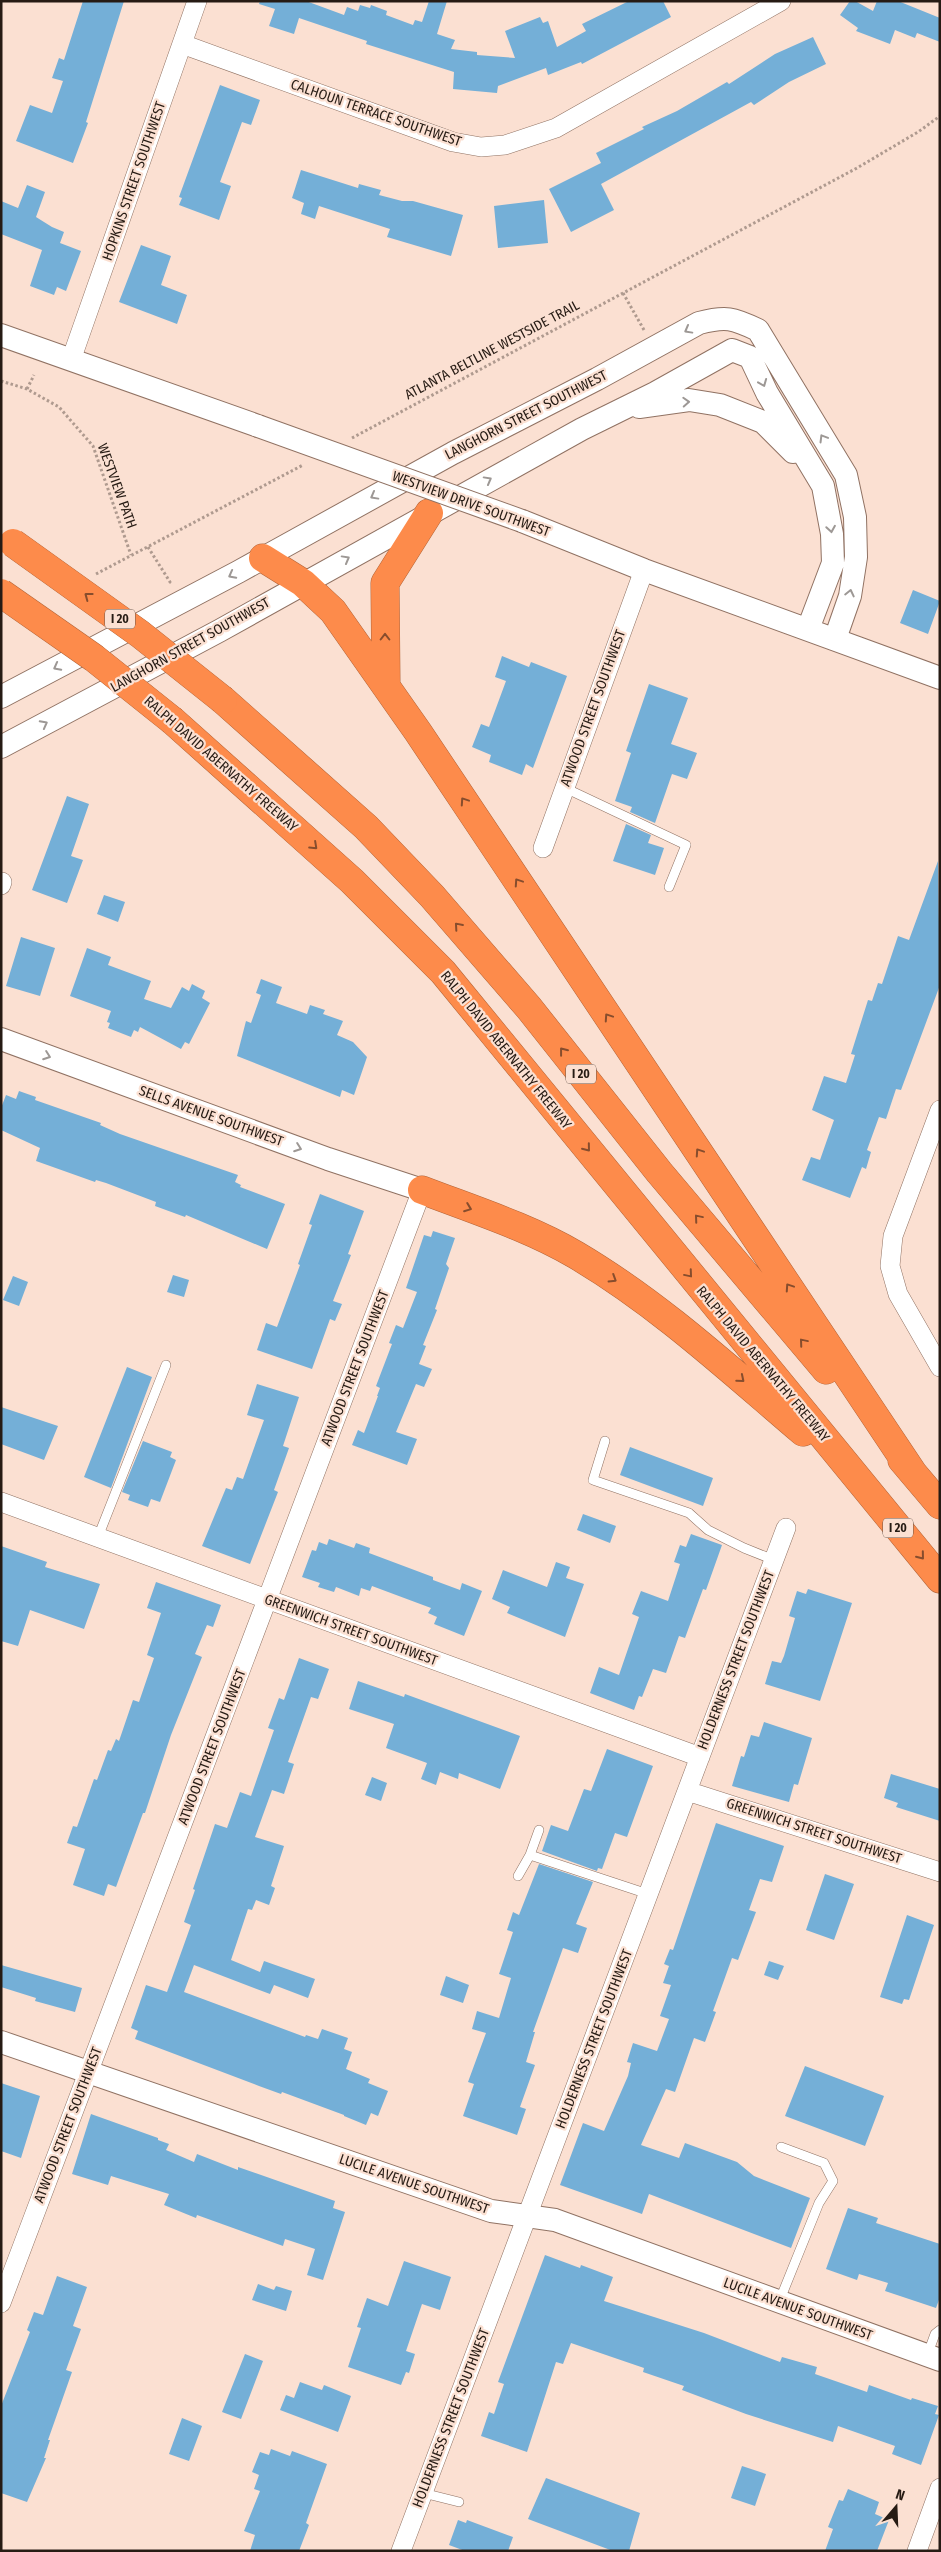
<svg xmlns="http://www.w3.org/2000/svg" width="941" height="2552" viewBox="0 0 941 2552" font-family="'Fira Sans Condensed',sans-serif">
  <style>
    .building { fill: #74afd7 }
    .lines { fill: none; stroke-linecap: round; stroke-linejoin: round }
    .service-casing { stroke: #907263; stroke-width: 10 }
    .minor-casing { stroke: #907263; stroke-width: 20 }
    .tertiary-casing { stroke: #907263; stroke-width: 24 }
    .motorway-casing { stroke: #b26438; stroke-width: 29 }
    .path { stroke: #af9a8f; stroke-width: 3; stroke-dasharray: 2.5 2.5; stroke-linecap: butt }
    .service { stroke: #fff; stroke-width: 9 }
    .minor { stroke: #fff; stroke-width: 19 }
    .tertiary { stroke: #fff; stroke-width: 22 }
    .motorway { stroke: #fd8b4b; stroke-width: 28 }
    .tertiary-bridge-casing { stroke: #907263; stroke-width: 24; stroke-linecap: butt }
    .motorway-bridge-casing { stroke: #b26438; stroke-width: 29; stroke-linecap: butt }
    .tertiary-bridge { stroke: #fff; stroke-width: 22 }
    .motorway-bridge { stroke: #fd8b4b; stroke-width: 28 }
    .oneway { stroke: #9d9895 }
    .oneway2 { stroke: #874d2d }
    .labels { text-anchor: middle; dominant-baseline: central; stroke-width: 4.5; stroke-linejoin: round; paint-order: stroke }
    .shield { fill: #fbe0d2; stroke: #66564d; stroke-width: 1 }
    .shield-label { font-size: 12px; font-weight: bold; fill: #261b14 }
    .street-label { font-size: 14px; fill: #261b14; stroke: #fbe0d2 }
  </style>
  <rect width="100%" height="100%" fill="#fbe0d2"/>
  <path class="building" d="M83 1H124L86 122 88 123 73 163 16 141 30 105 52 113 63 81 52 78 59 58 64 60Z
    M260 1H306L344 15 347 7 358 11 360 5 370 8 371 5 387 11 386 15 413 25 415 20 422 22 429 1H447L437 34 455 40 451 49 477 52V55L515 58 505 31 540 17 543 23 548 21 557 47 586 31 582 24 629 1H663L671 17 582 64 581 62 548 75 546 68 498 86 497 93 453 89 454 72 366 44 367 41 299 18 294 34 269 26 275 9 259 4Z
    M850 1H855L873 11 877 1H898L940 18V42L917 33 915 38 895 30 890 44 856 31 858 28 840 15Z
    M813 37 826 64 789 82 754 105 751 102 601 184 614 210 571 232 549 189 601 163 596 153 644 129 642 127 677 111 727 82 729 84 775 54Z
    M220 85 260 100 251 125 242 122 220 182 231 186 219 220 179 205 182 198 179 197Z
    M301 170 358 188 359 184 381 190 379 195 402 201H413L463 215 451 256 387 237 390 229 319 206 315 219 301 214 304 203 292 198Z
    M27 185 45 192 36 217 52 227 64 232 60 243 81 251 66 291 57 287 54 295 30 286 42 250 1 234V201L18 208Z
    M544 200 548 243 498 248 494 206Z
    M141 245 171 256 161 285 187 295 177 324 119 302Z
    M913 590 940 601 928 634 900 623Z
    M502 656 529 667 531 662 567 676 533 768 526 764 522 775 489 762 491 755 472 747 481 724 489 727 506 681 495 677Z
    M649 684 688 698 671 744 697 753 687 779 672 774 655 823 630 812 632 807 615 801 631 753 626 751Z
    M67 796 89 804 71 856 83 860 67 903 32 890Z
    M626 824 651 835 648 843 664 848 655 875 613 861Z
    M938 861 940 985 901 1090 896 1089 886 1119 879 1117 867 1150 871 1152 866 1169 862 1167 850 1198 802 1180 811 1157 820 1160 834 1120 812 1110 824 1076 846 1083 855 1055 851 1054 868 1000 872 1001 878 983 882 984 898 936 909 940Z
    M104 895 125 902 118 922 97 914Z
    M21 937 55 948 40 996 6 986Z
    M87 948 111 957 108 965 151 981 144 999 171 1008 182 987 189 991 192 984 205 991 202 998 210 1003 189 1044 185 1042 181 1049 140 1027 138 1032 134 1030 131 1037 108 1028 110 1023 107 1022 111 1011 70 996Z
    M261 979 282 987 276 1003 307 1014 310 1005 325 1010 323 1014 343 1021 337 1035 353 1042 367 1057 354 1095 342 1090 340 1097 237 1056 246 1021 251 1023 261 995 256 993Z
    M19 1091 36 1097 35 1100 101 1123 100 1125 120 1134 238 1175 235 1182 241 1185 240 1187 285 1204 267 1249 186 1215 185 1217 155 1206 156 1202 106 1183 96 1180 95 1182 36 1161 40 1148 1 1130V1108L6 1095 16 1099Z
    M320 1194 364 1211 348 1254 351 1255 333 1301 342 1304 335 1321 330 1319 312 1369 257 1350 266 1323 277 1327 300 1265 298 1264 312 1225 309 1224Z
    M433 1231 455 1238 446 1264 449 1268 435 1309 437 1310 423 1345 426 1346 419 1364 432 1369 424 1387 416 1384 396 1432 417 1439 407 1465 352 1445 358 1430 364 1433 378 1396H377L380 1388 376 1386 392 1344 389 1343 396 1325 403 1328 417 1292 406 1288 424 1235 431 1237Z
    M173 1275 189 1280 184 1297 167 1292Z
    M13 1276 28 1282 19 1306 3 1300Z
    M127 1367 152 1377 111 1488 84 1477Z
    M257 1384 299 1397 283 1446 289 1448 274 1490 278 1492 250 1564 202 1546 226 1488 232 1490 237 1477 243 1479 264 1420 247 1415Z
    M1 1407 58 1426 44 1460 1 1444Z
    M143 1441 172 1452 170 1457 176 1460 160 1502 151 1499 148 1507 128 1500 130 1495 122 1492Z
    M630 1447 713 1478 703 1506 620 1475Z
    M583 1514 616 1526 610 1543 577 1530Z
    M691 1534 722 1545 706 1590 703 1589 685 1638 679 1636 666 1673 653 1669 642 1697 639 1696 634 1710 590 1693 599 1667 619 1675 639 1617 632 1614 641 1591 668 1601 680 1564 674 1562 680 1545 686 1547Z
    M329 1539 354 1548 356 1543 370 1548 369 1553 433 1577V1580L460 1590 462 1583 482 1591 464 1636 434 1624 437 1617 428 1613 431 1608 372 1586 370 1591 361 1588 359 1596 336 1587 334 1592 318 1587 320 1583 302 1577 312 1550 316 1551 319 1542 327 1545Z
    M1 1546 47 1562 45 1567 100 1584 84 1629 30 1610 18 1646 1 1641Z
    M556 1562 570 1567 566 1578 584 1584 565 1637 507 1613 510 1607 492 1599 503 1570 547 1587Z
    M156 1582 221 1605 213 1627 207 1625 195 1654 202 1657 171 1735 145 1813H143L116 1887 108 1884 104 1896 73 1885 85 1849 67 1843 73 1826 77 1827 94 1779 97 1780 108 1750 111 1751 116 1739 119 1741 133 1700 139 1702 154 1658 147 1655 161 1613 147 1608Z
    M808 1589 852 1603 820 1701 765 1684 772 1661 781 1663 784 1656 795 1618 789 1616 797 1591 806 1594Z
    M299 1658 329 1669 318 1699 311 1697 288 1762 294 1764 284 1794 272 1790 255 1837 284 1846 271 1886 275 1888 269 1905 256 1900 252 1910 248 1909 231 1960 260 1972 264 1961 315 1979 308 1998 274 1985 270 1994 194 1965 184 1992 305 2037 306 2035 318 2039 322 2029 348 2038 344 2049 352 2052 346 2069 370 2079 368 2083 388 2091 378 2116 371 2113 366 2125 344 2116V2115L282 2092 281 2094 259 2086 135 2039 138 2031 131 2028 146 1985 167 1992 191 1925 184 1922 195 1890 193 1889 215 1824 227 1828 240 1792 251 1796 274 1730 268 1728 279 1698 284 1700Z
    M358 1681 404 1697 405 1694 520 1736 500 1789 459 1773 458 1779 440 1772 436 1785 421 1779 427 1763 386 1748 394 1724 349 1709Z
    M764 1722 812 1738 798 1785 794 1784 789 1802 732 1786 741 1756 744 1757 751 1735 759 1737Z
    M607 1749 653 1766 627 1837 615 1833 602 1869 598 1868 597 1871 542 1851 551 1825 568 1831 584 1789 591 1791Z
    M891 1774 940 1789V1821L896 1807 898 1803 884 1798Z
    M372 1777 387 1783 381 1801 365 1795Z
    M716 1823 784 1846 772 1882 760 1879 749 1910 756 1912 738 1960 732 1958 713 2011 716 2012 705 2042 694 2038 675 2092 666 2089 641 2145 679 2158 685 2143 737 2162 754 2176 810 2198 791 2248 649 2194 642 2214 560 2185 583 2123 604 2131 628 2076 631 2063 627 2062 633 2043 657 2051 669 2019 660 2016 671 1985 663 1983 669 1966 664 1964 670 1949 673 1950Z
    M539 1864 593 1882 576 1924 587 1928 578 1953 563 1948 533 2032H535L526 2062 535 2065 520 2107 526 2109 517 2135 463 2116 474 2084 468 2082 486 2033 472 2029 477 2011 499 2018 511 1978 499 1974 513 1932 507 1930 513 1912 519 1915Z
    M825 1874 854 1884 834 1940 806 1930Z
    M907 1915 934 1925 909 2000 904 1999 902 2004 880 1997Z
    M769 1961 784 1966 778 1980 764 1975Z
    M1 1965 82 1988 75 2012 35 2001 36 1998 1 1987Z
    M446 1976 469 1985 463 2003 440 1995Z
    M805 2066 884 2096 865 2146 785 2116Z
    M1 2083 40 2096 21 2158 1 2151Z
    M91 2114 158 2138V2140L169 2144 166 2150 194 2162 197 2154 238 2170V2167L335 2201 333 2208 345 2212 323 2280 307 2275 315 2249 285 2239 283 2246 197 2215 196 2218 164 2205 169 2194 111 2176 108 2185 72 2174Z
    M848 2208 878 2218 876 2223 940 2244V2297L936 2308 885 2291 888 2283 859 2274 857 2280 826 2269Z
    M545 2255 580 2268 581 2265 613 2277 604 2301 704 2333 780 2362 782 2357 817 2367 815 2374 867 2392 869 2385 911 2400 912 2398 938 2406 935 2414 939 2415 921 2465 892 2454 895 2446 838 2426 833 2442 746 2414 682 2390 684 2386 643 2372 644 2368 571 2343 563 2364 556 2362 527 2452 481 2436 489 2412 494 2414 504 2384 498 2382Z
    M404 2261 451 2277 440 2310 422 2304 406 2351 415 2354 409 2373 406 2372 401 2385 348 2367 361 2328 357 2327 367 2298 388 2306Z
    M57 2276 87 2287 73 2326 81 2329 66 2370 72 2372 48 2440H50L44 2458H46L27 2502 1 2493V2406L30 2332 27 2330 34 2312 43 2315Z
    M258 2284 274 2290 276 2286 292 2291 286 2311 252 2300Z
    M245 2354 263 2361 241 2419 222 2412Z
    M300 2382 322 2390 324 2385 351 2396 338 2432 280 2410 286 2395 294 2398Z
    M182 2418 202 2426 189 2461 169 2454Z
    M271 2449 290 2456 292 2451 327 2464 306 2523 309 2525 299 2551H250L255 2535 244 2531 260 2491 254 2489 259 2475 252 2472 260 2452 269 2455Z
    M742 2466 766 2474 755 2506 731 2498Z
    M546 2478 640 2513 629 2551H613L528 2519Z
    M848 2489 879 2502 875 2514 889 2520 877 2551H825L833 2529 828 2527 839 2500 843 2501Z
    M458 2520 466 2523 467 2520 513 2537 508 2551H465L449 2545Z"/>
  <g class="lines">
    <defs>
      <path id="service" d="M565 788 686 845 669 887
        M605 1441 593 1480 689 1513 708 1530 744 1548 774 1560
        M98 1537 166 1365
        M530 1855 539 1830
        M518 1876 530 1855 648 1894
        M779 2302 819 2203 833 2181 824 2163 781 2147
        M927 2356 935 2334 940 2330
        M423 2493 459 2502"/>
      <path id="minor" d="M182 44 453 142 481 147 505 145 556 128 781 1
        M71 360 197 1
        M543 848 644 570
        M1 885 2 882
        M940 1110 893 1236 890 1266 898 1294 940 1367
        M1 1502 700 1757
        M687 1791 940 1872
        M1 2303 422 1190
        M401 2551 786 1528
        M917 2551 940 2488"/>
      <path id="tertiary" d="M1 335 258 426
        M732 350 750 357 767 393 823 486 832 534 833 563 808 629
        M639 407 689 400 720 405 763 422 793 452
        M522 521 644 570 940 678
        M1 697 238 572 453 453 597 379 699 323C726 316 733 318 758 330L846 475 855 517 856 557 850 596 835 639
        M1 747 219 631 582 429 655 393 732 350
        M1 1039 328 1159 422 1190
        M1 2042 491 2211 555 2220 940 2360"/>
      <path id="motorway" d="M263 558 303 583 333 611 418 732 913 1473
        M386 686 385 583 429 513
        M223 700 366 827 432 896 529 1008 659 1172 826 1370
        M173 721 352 881 443 972 940 1579
        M422 1190C474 1210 528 1227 576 1255 659 1304 730 1370 803 1432
        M902 1460 940 1505"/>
    </defs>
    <use href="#service" class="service-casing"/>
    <use href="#minor" class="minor-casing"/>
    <use href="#tertiary" class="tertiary-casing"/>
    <use href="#motorway" class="motorway-casing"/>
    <path class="path" d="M623 293 644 330
      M1 381 27 389 59 407 93 446 131 555
      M27 389 34 375
      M352 438 857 168 918 132 940 116
      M148 547 170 582 167 584
      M96 574 303 465"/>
    <use href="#service" class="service"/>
    <use href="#minor" class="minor"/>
    <use href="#tertiary" class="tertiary"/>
    <use href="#motorway" class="motorway"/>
    <defs>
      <path id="tertiary-bridge" d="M258 426 522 521"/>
      <path id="motorway-bridge" d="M13 543 140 634 223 700
        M1 593 94 658 173 721"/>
    </defs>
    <use href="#tertiary-bridge" class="tertiary-bridge-casing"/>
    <use href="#motorway-bridge" class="motorway-bridge-casing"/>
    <use href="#tertiary-bridge" class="tertiary-bridge"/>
    <use href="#motorway-bridge" class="motorway-bridge"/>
  </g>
  <defs><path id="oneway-chevron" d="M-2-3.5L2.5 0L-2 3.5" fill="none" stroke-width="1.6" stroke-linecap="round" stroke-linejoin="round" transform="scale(1.25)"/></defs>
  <g class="oneway">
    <use href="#oneway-chevron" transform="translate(688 330) rotate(151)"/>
    <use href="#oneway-chevron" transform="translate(763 383) rotate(68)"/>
    <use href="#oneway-chevron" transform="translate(686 402) rotate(-3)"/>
    <use href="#oneway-chevron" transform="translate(823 438) rotate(-121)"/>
    <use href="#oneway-chevron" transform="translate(488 480) rotate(-29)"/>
    <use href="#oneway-chevron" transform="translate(374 496) rotate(151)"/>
    <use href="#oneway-chevron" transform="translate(831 529) rotate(81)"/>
    <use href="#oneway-chevron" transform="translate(346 559) rotate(-29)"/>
    <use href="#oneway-chevron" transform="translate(232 575) rotate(152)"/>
    <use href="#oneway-chevron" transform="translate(850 593) rotate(-77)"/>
    <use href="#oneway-chevron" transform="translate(57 667) rotate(152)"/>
    <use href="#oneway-chevron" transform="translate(44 724) rotate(-28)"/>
    <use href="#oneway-chevron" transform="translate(47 1056) rotate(20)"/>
    <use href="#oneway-chevron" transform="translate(298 1148) rotate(20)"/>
  </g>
  <g class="oneway2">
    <use href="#oneway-chevron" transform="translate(88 596) rotate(-143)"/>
    <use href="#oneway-chevron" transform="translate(385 637) rotate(-90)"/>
    <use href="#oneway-chevron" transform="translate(464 801) rotate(-124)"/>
    <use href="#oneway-chevron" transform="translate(314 846) rotate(43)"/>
    <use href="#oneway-chevron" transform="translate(518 882) rotate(-124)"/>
    <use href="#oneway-chevron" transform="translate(458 926) rotate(-131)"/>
    <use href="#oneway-chevron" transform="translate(608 1017) rotate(-124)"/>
    <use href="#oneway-chevron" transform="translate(563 1051) rotate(-128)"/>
    <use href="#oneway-chevron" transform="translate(587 1148) rotate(51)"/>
    <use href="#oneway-chevron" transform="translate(699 1152) rotate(-124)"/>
    <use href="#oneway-chevron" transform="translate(468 1208) rotate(21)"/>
    <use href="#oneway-chevron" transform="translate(698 1218) rotate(-130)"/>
    <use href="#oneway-chevron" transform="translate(689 1274) rotate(50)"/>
    <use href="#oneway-chevron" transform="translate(613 1279) rotate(32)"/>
    <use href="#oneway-chevron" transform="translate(789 1287) rotate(-124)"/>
    <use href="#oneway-chevron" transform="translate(803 1342) rotate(-130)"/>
    <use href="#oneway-chevron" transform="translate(741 1379) rotate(40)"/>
    <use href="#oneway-chevron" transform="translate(921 1556) rotate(51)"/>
  </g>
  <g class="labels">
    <g class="shield">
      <rect x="105" y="609.5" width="30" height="19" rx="4"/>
      <rect x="566" y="1064.5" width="30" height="19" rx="4"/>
      <rect x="883" y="1518.5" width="30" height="19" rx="4"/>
    </g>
    <g class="shield-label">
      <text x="120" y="619">I 20</text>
      <text x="581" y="1074">I 20</text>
      <text x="898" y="1528">I 20</text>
    </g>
    <g class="street-label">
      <text transform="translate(376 113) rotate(19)">CALHOUN TERRACE SOUTHWEST</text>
      <text transform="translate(134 181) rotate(-71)">HOPKINS STREET SOUTHWEST</text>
      <text transform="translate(492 350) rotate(-28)">ATLANTA BELTLINE WESTSIDE TRAIL</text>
      <text transform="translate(526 415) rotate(-27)">LANGHORN STREET SOUTHWEST</text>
      <text transform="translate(117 486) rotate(70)">WESTVIEW PATH</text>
      <text transform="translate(471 504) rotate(20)">WESTVIEW DRIVE SOUTHWEST</text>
      <text transform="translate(190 645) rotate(-29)">LANGHORN STREET SOUTHWEST</text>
      <text transform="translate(593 708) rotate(-70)">ATWOOD STREET SOUTHWEST</text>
      <text transform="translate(221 764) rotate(41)">RALPH DAVID ABERNATHY FREEWAY</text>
      <text transform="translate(506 1050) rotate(51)">RALPH DAVID ABERNATHY FREEWAY</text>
      <text transform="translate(211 1116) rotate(20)">SELLS AVENUE SOUTHWEST</text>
      <text transform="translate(763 1364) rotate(50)">RALPH DAVID ABERNATHY FREEWAY</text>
      <text transform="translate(355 1368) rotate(-69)">ATWOOD STREET SOUTHWEST</text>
      <text transform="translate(351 1630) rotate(20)">GREENWICH STREET SOUTHWEST</text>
      <text transform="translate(736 1660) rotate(-69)">HOLDERNESS STREET SOUTHWEST</text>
      <text transform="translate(212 1747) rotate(-69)">ATWOOD STREET SOUTHWEST</text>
      <text transform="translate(814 1831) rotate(18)">GREENWICH STREET SOUTHWEST</text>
      <text transform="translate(594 2039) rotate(-69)">HOLDERNESS STREET SOUTHWEST</text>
      <text transform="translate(68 2125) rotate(-69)">ATWOOD STREET SOUTHWEST</text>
      <text transform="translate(414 2184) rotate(19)">LUCILE AVENUE SOUTHWEST</text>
      <text transform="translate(798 2309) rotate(20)">LUCILE AVENUE SOUTHWEST</text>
      <text transform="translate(451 2418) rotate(-69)">HOLDERNESS STREET SOUTHWEST</text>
    </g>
  </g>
  <rect width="941" height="2552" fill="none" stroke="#261b14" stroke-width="5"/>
  <g transform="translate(896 2507) rotate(19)" stroke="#fbe0d2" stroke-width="4" paint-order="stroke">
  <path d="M0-4L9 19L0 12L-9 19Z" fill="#261b14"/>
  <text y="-8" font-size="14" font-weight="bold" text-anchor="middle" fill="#261b14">N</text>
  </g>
</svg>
